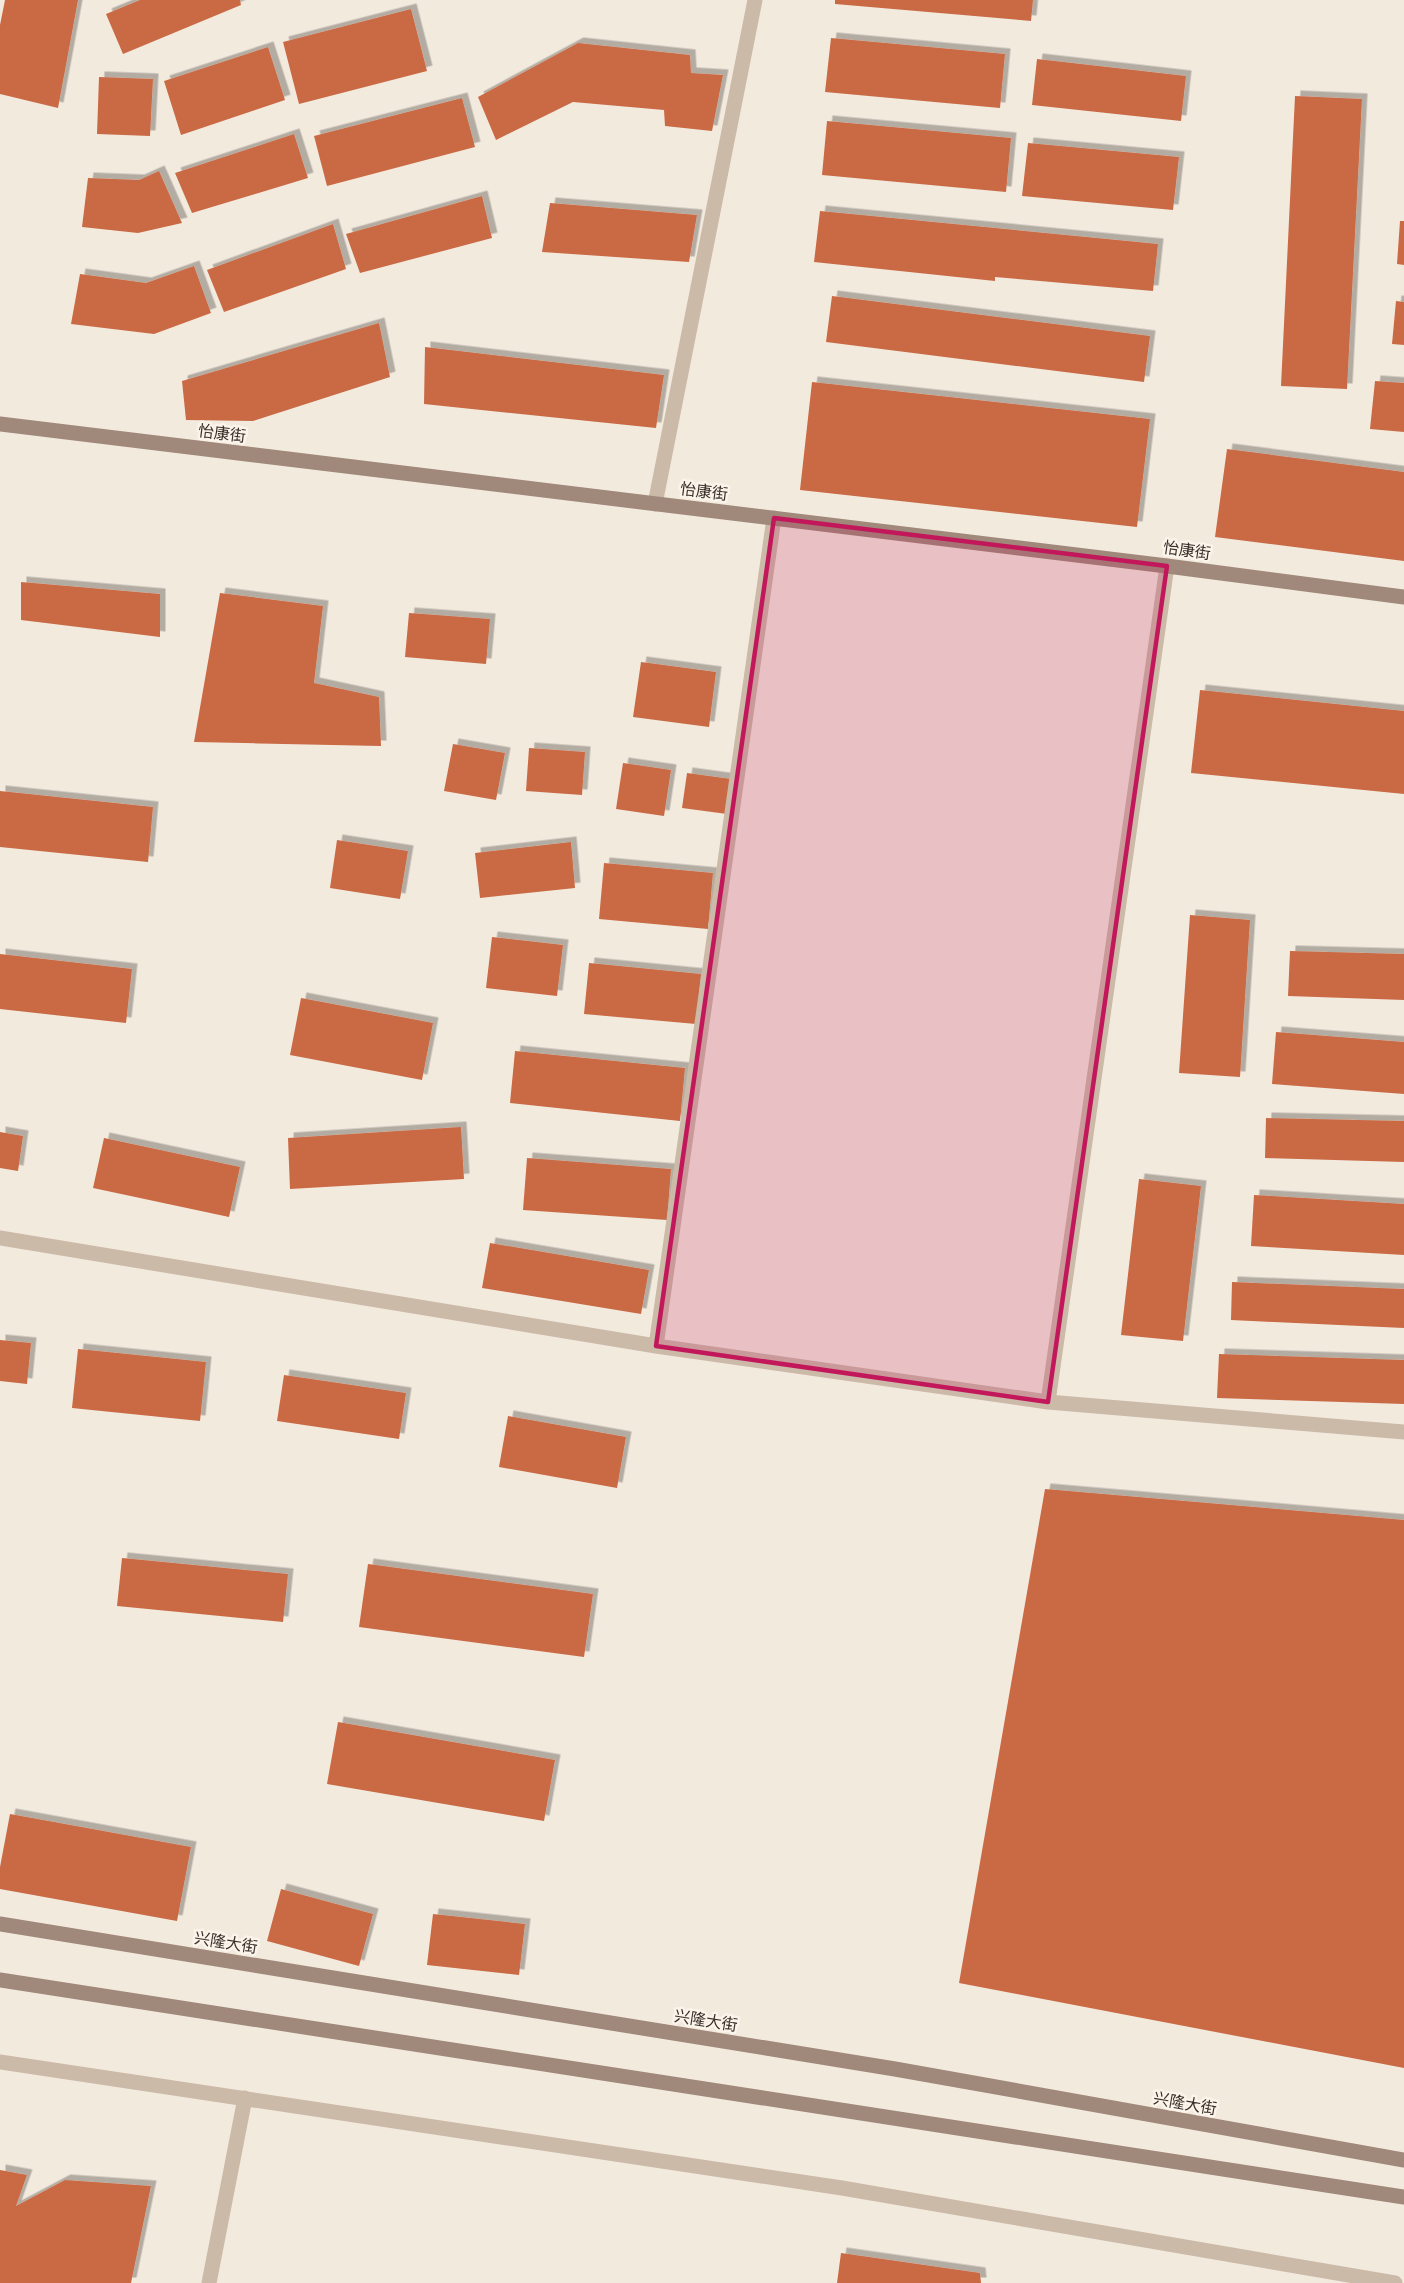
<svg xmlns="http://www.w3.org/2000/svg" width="1404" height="2283" viewBox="0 0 1404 2283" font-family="'Noto Sans','Noto Sans SC',sans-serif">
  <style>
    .building { fill: #ca6a45; filter: url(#shadow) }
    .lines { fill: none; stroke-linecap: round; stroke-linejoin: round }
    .street { stroke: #ccbaa9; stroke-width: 15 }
    .secondary { stroke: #a0897a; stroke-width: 15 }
    .marked { fill: #c2185b; fill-opacity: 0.2; stroke: #c2185b; stroke-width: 4.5; stroke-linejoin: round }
    .labels { text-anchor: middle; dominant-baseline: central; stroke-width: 5; stroke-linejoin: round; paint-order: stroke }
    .street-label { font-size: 16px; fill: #392f29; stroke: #fbf4ea }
  </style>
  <defs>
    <filter id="shadow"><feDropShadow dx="5.5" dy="-5.5" stdDeviation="0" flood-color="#0004"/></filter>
  </defs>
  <rect width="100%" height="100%" fill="#f3eade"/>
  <path class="building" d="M5 0H78L58 108 0 94V25Z
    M140 0H240L241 5 123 54 106 14Z
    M835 0H1033L1031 21 835 4Z
    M411 9 427 71 299 104 283 42Z
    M831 38 1005 54 1000 108 825 92Z
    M578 43 690 55 691 73 723 75 712 131 665 126 664 110 573 102 496 140 478 97Z
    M268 47 285 100 181 135 164 81Z
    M1037 59 1186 76 1181 121 1032 105Z
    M99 77 153 79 150 136 97 134Z
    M1295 96 1362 99 1347 389 1281 386Z
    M462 98 475 147 327 186 314 136Z
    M827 121 1011 138 1006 192 822 175Z
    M294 134 308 178 192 213 175 173Z
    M1028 143 1179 157 1173 210 1022 196Z
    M159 171 182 223 138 233 82 227 88 178 139 180Z
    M482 196 492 238 360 273 346 234Z
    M550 203 697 215 689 262 542 252Z
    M820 211 1158 244 1153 291 995 277V281L814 262Z
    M1400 221H1404V265L1397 264Z
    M333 224 346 269 224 312 207 270Z
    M194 266 211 313 154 334 71 324 80 274 146 283Z
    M832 296 1150 336 1144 382 826 342Z
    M1396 301 1404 302V345L1392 344Z
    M379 323 390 377 253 421 186 420 182 381Z
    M425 347 664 375 656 428 424 404Z
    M1375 381 1404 383V432L1370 429Z
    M812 382 1150 419 1137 527 800 490Z
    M1227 449 1404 472V561L1215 537Z
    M21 582 160 594V637L21 620Z
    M220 593 323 606 314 683 379 697 381 746 194 742Z
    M409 613 490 619 486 664 405 657Z
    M641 662 716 672 709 727 633 717Z
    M1200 690 1404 711V794L1191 773Z
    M453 744 505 753 496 800 444 791Z
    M529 748 585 752 582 795 526 791Z
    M623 763 671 770 664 816 616 809Z
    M687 773 731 779 727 814 682 808Z
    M0 791 153 807 148 862 0 847Z
    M337 840 408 851 400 899 330 888Z
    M571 842 575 888 480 898 475 853Z
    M604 863 713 873 708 929 599 919Z
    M1190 915 1250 920 1240 1077 1179 1073Z
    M492 937 563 945 557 996 486 988Z
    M1290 951 1404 954V1000L1288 996Z
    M0 954 132 969 126 1023 0 1009Z
    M589 963 701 974 696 1024 584 1014Z
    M301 998 433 1023 422 1080 290 1055Z
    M1276 1032 1404 1042V1094L1272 1084Z
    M515 1051 685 1068 680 1121 510 1103Z
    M1266 1118 1404 1121V1162L1265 1158Z
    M461 1127 464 1179 290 1189 288 1138Z
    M0 1132 23 1136 18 1171 0 1168Z
    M104 1138 240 1167 229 1217 93 1188Z
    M527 1158 671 1169 667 1220 523 1210Z
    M1139 1179 1201 1186 1183 1341 1121 1335Z
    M1254 1195 1404 1204V1255L1251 1246Z
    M490 1243 649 1270 641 1314 482 1288Z
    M1232 1282 1404 1289V1328L1231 1320Z
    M0 1340 31 1343 27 1384 0 1381Z
    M78 1349 206 1362 200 1421 72 1408Z
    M1219 1354 1404 1360V1404L1217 1398Z
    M284 1375 406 1393 399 1439 277 1421Z
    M508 1416 626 1437 617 1488 499 1467Z
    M1045 1489 1404 1520V2068L959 1983Z
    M122 1558 288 1574 283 1622 117 1606Z
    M368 1564 593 1594 584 1657 359 1627Z
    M338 1722 555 1760 544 1821 327 1784Z
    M10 1814 191 1847 177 1921 0 1889V1867Z
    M281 1889 373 1914 359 1966 267 1941Z
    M433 1914 525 1924 519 1975 427 1965Z
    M0 2170 27 2175 16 2206 65 2180 151 2186 131 2283H0Z
    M841 2253 980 2273 981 2283H837Z"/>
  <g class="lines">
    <path class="street" d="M655 504 755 0
      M0 1238 656 1346 1048 1402 1404 1432
      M656 1346 774 518
      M1048 1402 1167 566
      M0 2062 842 2188 1395 2283
      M209 2283 245 2098"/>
    <path class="secondary" d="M0 424 1167 566 1404 597
      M0 1924 895 2069 1404 2160
      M0 1980 1404 2197"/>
  </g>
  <path class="marked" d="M774 518 1167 566 1048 1402 656 1346Z"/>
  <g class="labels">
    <g class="street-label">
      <text transform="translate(222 433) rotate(7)">怡康街</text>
      <text transform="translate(704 491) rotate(7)">怡康街</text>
      <text transform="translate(1187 550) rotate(8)">怡康街</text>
      <text transform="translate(226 1942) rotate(9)">兴隆大街</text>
      <text transform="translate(706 2020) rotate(9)">兴隆大街</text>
      <text transform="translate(1185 2103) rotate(10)">兴隆大街</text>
    </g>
  </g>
</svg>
